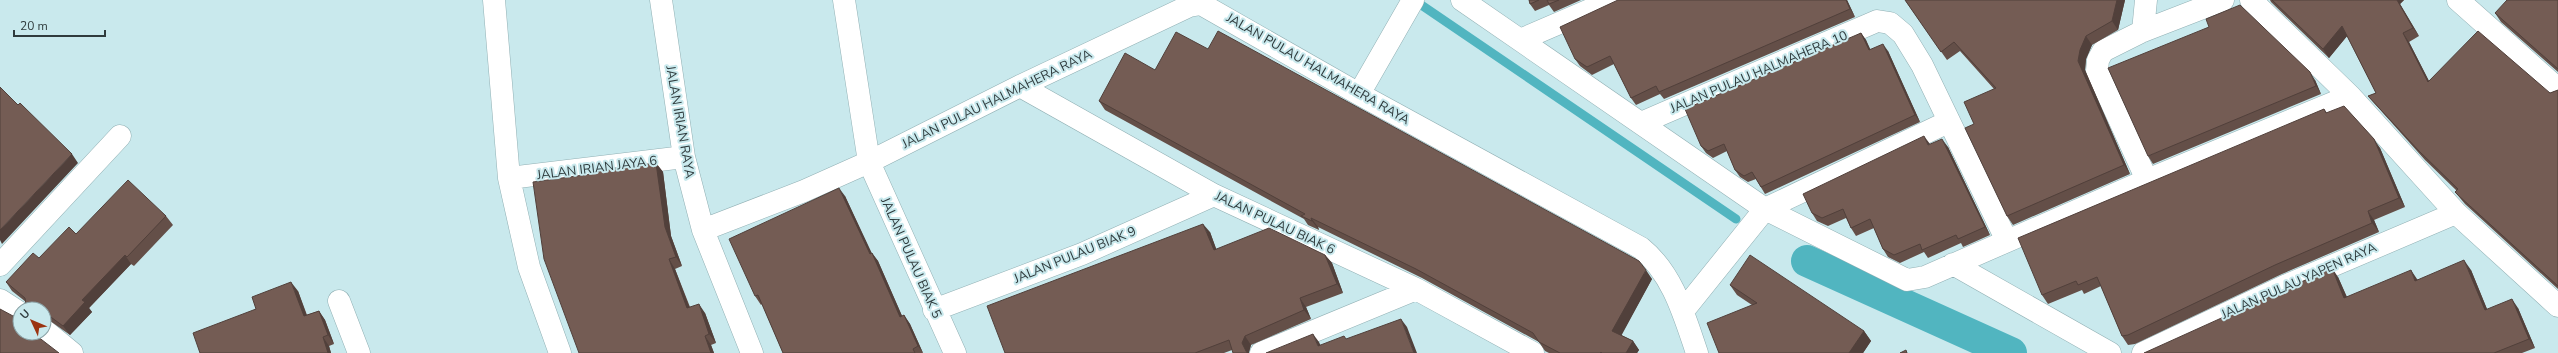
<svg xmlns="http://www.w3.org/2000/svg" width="2558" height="353" viewBox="0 0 2558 353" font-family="'Nunito Sans',sans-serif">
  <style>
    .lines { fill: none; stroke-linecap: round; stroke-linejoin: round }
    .stream { stroke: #51b5c0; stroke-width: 9 }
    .canal { stroke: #51b5c0; stroke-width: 32 }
    .minor-casing { stroke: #91b0b4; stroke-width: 23 }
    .minor { stroke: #fff; stroke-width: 22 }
    .wall { fill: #644f48 }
    .shaded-wall { fill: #51403b }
    .building { fill: #745c54; stroke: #51403b }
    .labels { text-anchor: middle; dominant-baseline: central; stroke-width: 4; stroke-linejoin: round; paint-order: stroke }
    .street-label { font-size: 13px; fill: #2f3b3d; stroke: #c9e9ed }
  </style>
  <rect width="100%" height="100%" fill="#c9e9ed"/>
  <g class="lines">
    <path class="stream" d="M1414 0 1736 219"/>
    <path class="canal" d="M1807 261 2011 353"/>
    <defs>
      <path id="minor" d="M494 0 509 178 529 267 560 353
        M661 0 684 157 703 230 752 353
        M844 0 869 162 955 353
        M1462 0 1765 209 1907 280 1925 277 2147 180 2350 96
        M2251 0 2350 96 2456 213 2558 306
        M2458 0 2558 89
        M2143 31 2146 0
        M1520 40 1613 0
        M1020 86 1214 195 1416 289 1533 353
        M1359 94 1413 0
        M1641 123 1877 21 1890 23 1903 34 1922 65 2007 241
        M509 178 684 157
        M2147 180 2097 71 2098 60 2103 51 2143 31 2223 0
        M1765 209 1948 122
        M703 230 804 191 869 162 1020 86 1189 6 1201 4 1359 94 1641 248C1673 274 1684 315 1697 353
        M1953 264 2110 353
        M0 265 120 136
        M0 300 20 313
        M339 301 359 353
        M934 310 1082 254 1214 195
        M1683 311 1765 209
        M44 330 72 353
        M1261 353 1416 289
        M2143 353 2287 285 2456 213"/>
    </defs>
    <use href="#minor" class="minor-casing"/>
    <use href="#minor" class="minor"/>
  </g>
  <path class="wall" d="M1529 0H1581L1554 12 1549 5 1535 11 1530 4Z
    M1618 0H1847L1855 17 1664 99 1660 94 1636 105 1631 98 1614 64 1592 75 1580 66 1575 59Z
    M1905 0H2125L2118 30 2092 45 2086 59 2085 70 2130 174 2013 225 2007 216 1974 124 1994 89 1960 51 1947 60Z
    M2270 0H2404L2400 4 2419 36 2409 42 2429 81 2550 93 2558 90V289L2465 204 2455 192 2457 191 2425 160 2375 104 2368 96 2376 93 2347 36 2329 58 2271 2Z
    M2558 0V72L2501 22 2495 13Z
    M1861 33 1866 40 1870 50 1888 51 1920 122 1765 194 1756 179 1748 182 1740 177 1735 170 1727 151 1713 158 1706 153 1701 146Z
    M1208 49 1652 279 1621 335 1633 341 1639 350 1637 353H1549L1545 351 1539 342 1422 278 1318 227 1319 230 1308 225 1304 219 1105 110 1099 101 1155 70Z
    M2315 80 2321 94 2153 164 2148 156Z
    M2324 109 2327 113 2380 148 2405 207 2374 220 2379 232 2282 274 2135 344 2128 345 2122 336 2101 286 2084 294 2082 290 2048 304 2042 295Z
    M1930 145 1948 147 1990 235 1963 247 1961 243 1928 258 1924 252 1900 263 1888 257 1883 249 1874 228 1856 236 1851 228 1846 218 1828 226 1817 221 1812 213Z
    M656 163 663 172 671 236 682 266 675 269 690 307 705 313 716 343 711 345 714 353H579L591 174Z
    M845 196 871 253H872L878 261 902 316 904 315 910 324 923 353H783L762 304 761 305 755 296Z
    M166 216 173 225 134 266 131 264 89 308 92 312 70 335 46 318H44V309L26 305V302L12 291 6 282 39 258 76 234Z
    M1210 232 1216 249 1325 255 1332 263 1343 293 1306 307 1311 319 1251 345 1249 352 1232 350 1224 353H1005Z
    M2471 270 2487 309 2518 308 2535 348 2522 353H2144L2338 277 2347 297 2417 279 2418 280Z
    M1730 285 1864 331 1871 341 1863 353H1719L1752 305 1737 295Z
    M298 291 307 315 319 311 325 320 334 344 329 346 331 353H200L256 309Z"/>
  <path class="shaded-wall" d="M1846 0H1847L1855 17 1850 9Z
    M2117 0H2125L2118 30 2112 21Z
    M2397 0H2404L2400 4 2419 36 2413 28Z
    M2342 26 2348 35 2329 58 2323 49Z
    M1861 33 1866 40 1874 57 1869 50Z
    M2403 33 2409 42 2434 91 2428 82Z
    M2086 36 2092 45 2086 59 2085 70 2130 174 2124 165 2078 61 2080 50Z
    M1883 44 1888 51 1920 122 1915 115Z
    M2310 72 2315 80 2321 94 2316 86Z
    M1924 136 1930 144 1928 145Z
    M1942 139 1948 147 1990 235 1985 227Z
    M2374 139 2380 148 2405 207 2399 198Z
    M72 154 78 163 2 244 0 240V230Z
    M656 163 663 172 671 236 682 266 676 257 665 227Z
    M839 188 845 196 876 262 870 254Z
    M2368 211 2374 220 2379 232 2372 223Z
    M1311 218 1318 227 1319 230 1312 221Z
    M1203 224 1210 232 1220 259 1214 250Z
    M872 253 878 261 906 325 900 317Z
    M125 255 131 264 89 308 92 312 70 335 63 326 82 300Z
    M1325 255 1332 263 1343 293 1337 284Z
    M669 259 675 269 693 317 687 308Z
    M2464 260 2471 270 2491 319 2485 310Z
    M2332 268 2338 277 2351 307 2344 298Z
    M1646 270 1652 279 1619 340 1612 331Z
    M2411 270 2417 279 2422 290 2415 281Z
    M291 282 298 291 310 325 304 316Z
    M1300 298 1306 307 1311 319 1304 310Z
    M2512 299 2518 308 2535 348 2529 339Z
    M699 304 705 313 716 343 709 334Z
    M319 311 325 320 334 344 328 335Z
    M904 315 910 324 923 353 918 346Z
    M1401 319 1407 327 1417 353H1414Z
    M1864 331 1871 341 1863 353H1849Z
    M1313 334 1319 342 1324 353 1318 346Z
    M705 336 711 345 714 353H711Z
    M1245 336 1251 345 1249 352V353H1247L1242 343Z
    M323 337 329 346 331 353H328Z
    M1633 341 1639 350 1637 353H1626Z"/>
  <path class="building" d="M1529 0H1539L1530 4Z
    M1547 0H1559L1549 4Z
    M1618 0H1846L1850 9 1659 92 1656 86 1631 98 1610 56 1587 67 1575 59 1560 27Z
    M1905 0H2117L2112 21 2086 36 2080 50 2078 61 2124 165 2007 216 1965 128 1974 124 1964 102 1996 88 1954 42 1941 52Z
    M2272 0H2397L2413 28 2403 33 2428 82 2478 31 2550 93 2558 90V286L2459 196 2455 192 2458 189 2419 151 2368 96 2376 93 2342 26 2323 49Z
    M2507 0H2558V69L2495 13Z
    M2240 5 2310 72 2316 86 2148 156 2108 68 2209 27 2206 19Z
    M1218 31 1639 261 1646 270 1612 331 1633 341 1626 353H1602L1601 352 1600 353H1560L1539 342 1533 333 1416 269 1311 218 1312 221 1301 216 1305 214 1099 101 1125 53 1155 70 1176 32 1208 49Z
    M1861 33 1869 50 1883 44 1915 115 1761 187 1752 172 1744 176 1735 170 1724 144 1708 151 1701 146 1685 109Z
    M0 87 18 105 20 103 72 154 0 230Z
    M2344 106 2374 139 2399 198 2368 211 2372 223 2275 265 2128 335 2122 336 2097 277 2078 285 2076 281 2042 295 2018 238 2324 109 2326 113Z
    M1924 136 1928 145 1942 139 1985 227 1958 239 1956 235 1922 250 1920 244 1894 255 1883 249 1870 219 1851 228 1843 209 1822 218 1812 213 1803 194Z
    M656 163 665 227 676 257 669 259 687 308 699 304 709 334 705 336 711 353H579L544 259 533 182 591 174V171Z
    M128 180 166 216 127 257 125 255 82 300 85 302 63 326 44 312V309H25L26 305 25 298 6 282 33 253 39 258 69 227 76 234Z
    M839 188 870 254 872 253 900 317 904 315 918 346 913 349 915 353H783L758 295 755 296 729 239Z
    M1203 224 1214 250 1269 228 1325 255 1337 284 1300 298 1304 310 1245 336 1242 343 1247 353H1233L1229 340 1195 353H1005L987 306Z
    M1750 255 1864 331 1849 353H1719L1707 323 1757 303 1730 285Z
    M2464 260 2485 310 2512 299 2529 339 2494 353H2144L2332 268 2344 298 2411 270 2415 281Z
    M291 282 304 316 319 311 328 335 323 337 328 353H200L193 333 256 309 252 297Z
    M0 309 13 316 20 313V333H33L59 353H0Z
    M1401 319 1414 353H1266L1313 334 1318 346 1344 336 1346 339Z
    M1906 350 1907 353H1900Z"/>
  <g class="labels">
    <g class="street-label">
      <text transform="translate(1318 69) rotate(30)">JALAN PULAU HALMAHERA RAYA</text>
      <text transform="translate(1759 72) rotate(-23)">JALAN PULAU HALMAHERA 10</text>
      <text transform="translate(997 99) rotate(-26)">JALAN PULAU HALMAHERA RAYA</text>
      <text transform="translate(680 122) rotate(80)">JALAN IRIAN RAYA</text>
      <text transform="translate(597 168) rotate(-7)">JALAN IRIAN JAYA 6</text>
      <text transform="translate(1275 223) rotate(25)">JALAN PULAU BIAK 6</text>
      <text transform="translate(1075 255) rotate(-22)">JALAN PULAU BIAK 9</text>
      <text transform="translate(911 258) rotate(66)">JALAN PULAU BIAK 5</text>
      <text transform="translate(2299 281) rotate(-24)">JALAN PULAU YAPEN RAYA</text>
    </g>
  </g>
  <g transform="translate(32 321) rotate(314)"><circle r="19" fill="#c9e9ed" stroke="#8ba3a7"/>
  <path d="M0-3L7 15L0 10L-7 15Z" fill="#9b3411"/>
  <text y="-6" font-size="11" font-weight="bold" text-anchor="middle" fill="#2f3b3d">U</text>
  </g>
  <path d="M14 30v6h91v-6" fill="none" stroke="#2f3b3d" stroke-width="2"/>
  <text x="20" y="30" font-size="12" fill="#2f3b3d" stroke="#c9e9ed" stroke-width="3" paint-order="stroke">20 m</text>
</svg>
